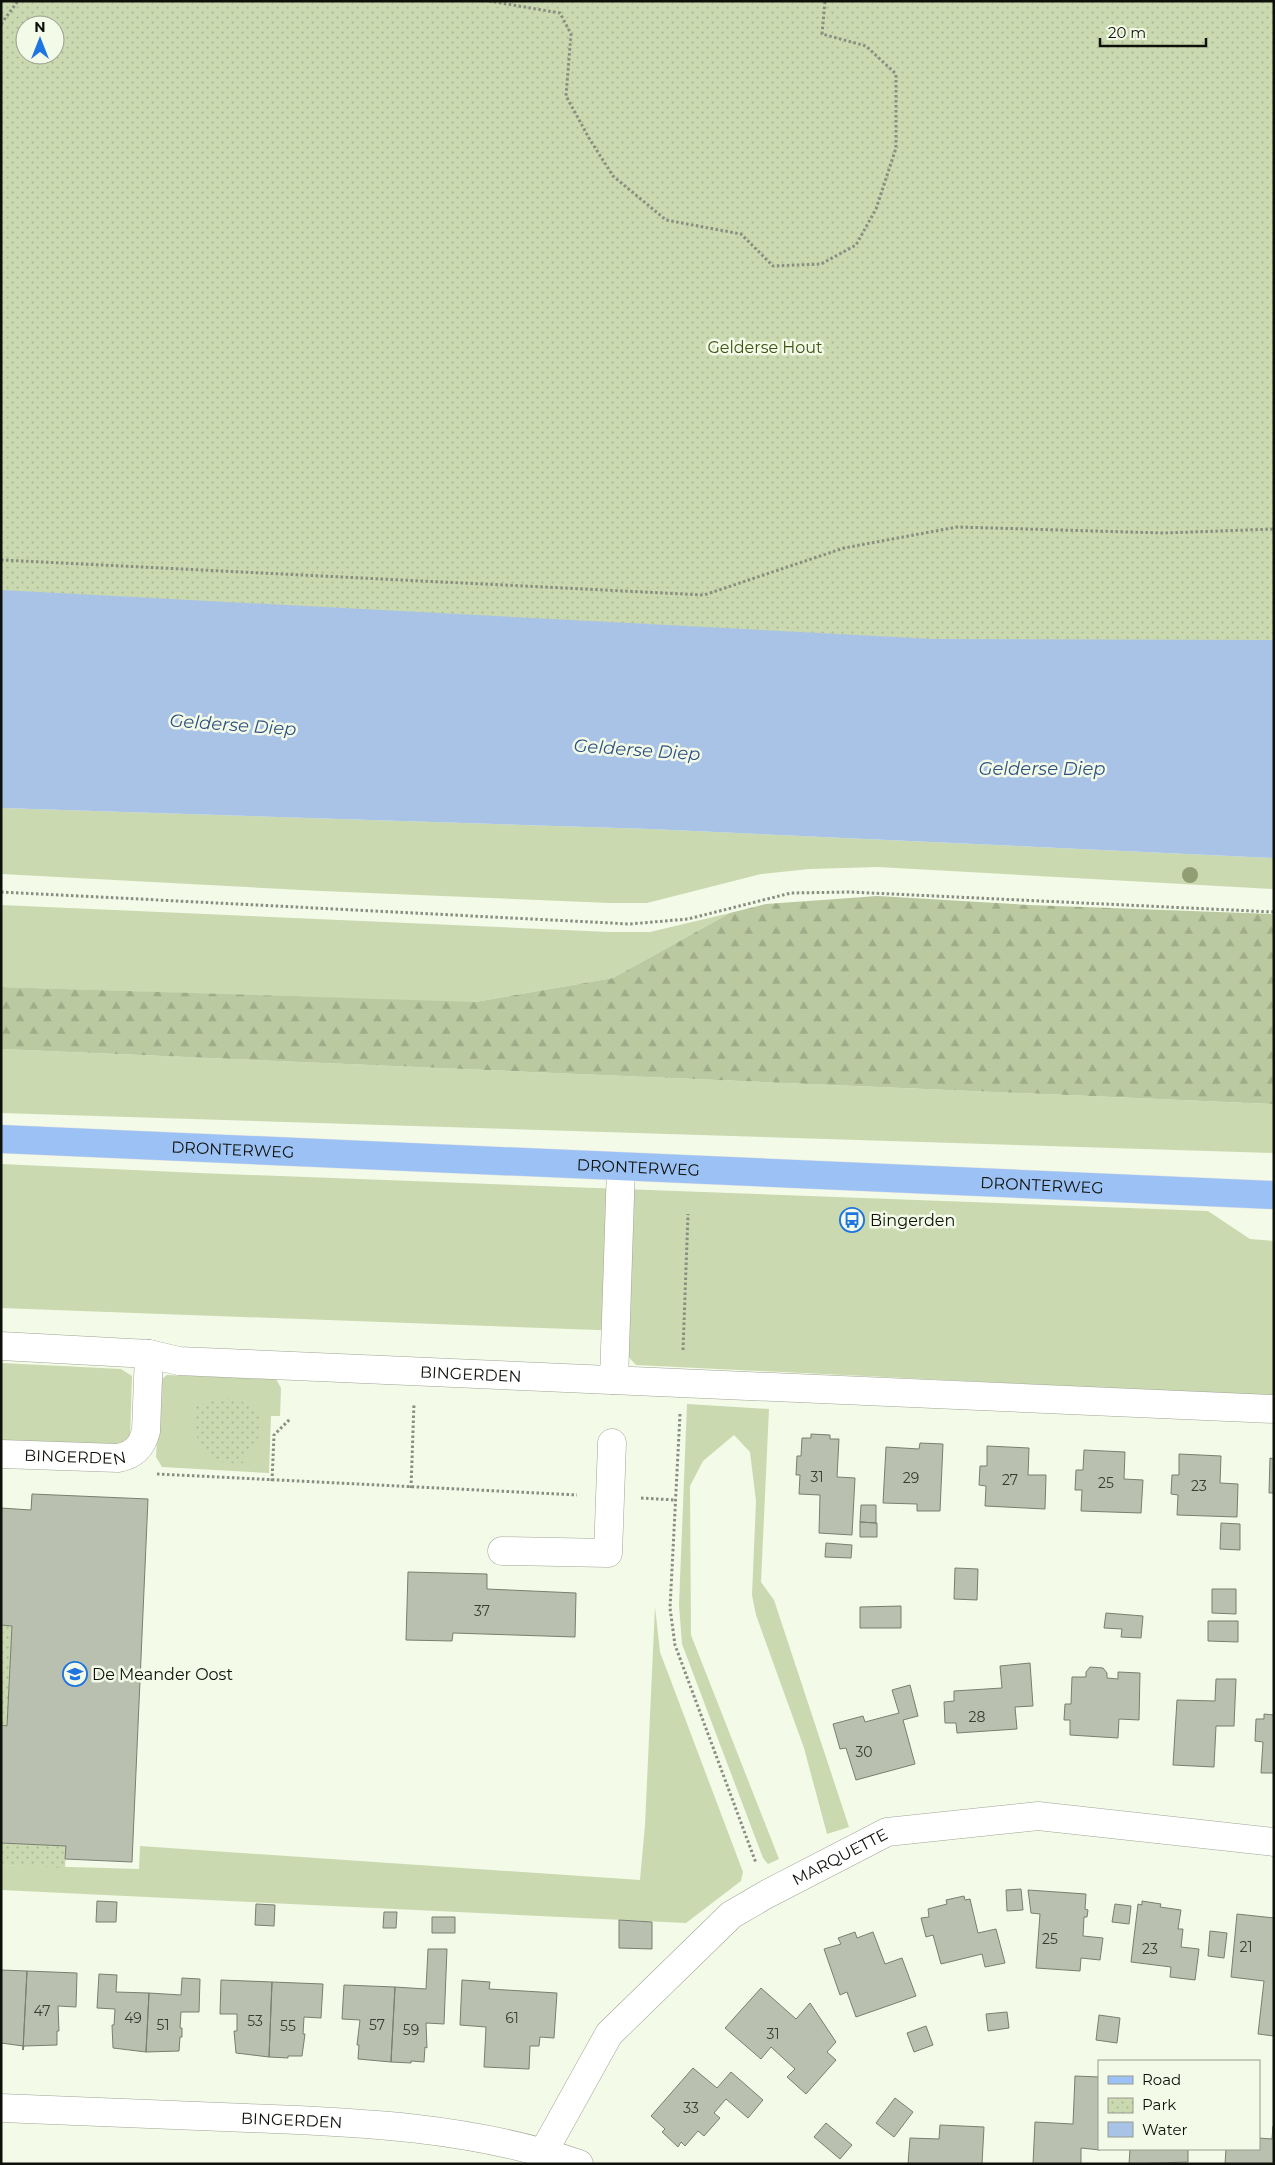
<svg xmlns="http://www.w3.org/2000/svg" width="1275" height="2165" viewBox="0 0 1275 2165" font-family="Montserrat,sans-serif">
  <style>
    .green { fill: #cad9af }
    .forest { fill: url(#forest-firs) }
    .park { fill: url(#park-dots); fill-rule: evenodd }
    .water { fill: #a9c3e7 }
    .building { fill: #bac0af; stroke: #797f6f }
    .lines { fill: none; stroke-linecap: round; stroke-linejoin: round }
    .minor-casing { stroke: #9fa594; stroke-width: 29 }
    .major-casing { stroke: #e2e2e2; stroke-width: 29 }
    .path { stroke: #8a8e82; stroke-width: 3; stroke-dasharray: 2.5 2.5; stroke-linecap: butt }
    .minor { stroke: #fff; stroke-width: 28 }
    .major { stroke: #9cc2f5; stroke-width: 28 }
    .tree { fill: #919e73 }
    .labels { text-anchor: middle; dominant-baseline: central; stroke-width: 5; stroke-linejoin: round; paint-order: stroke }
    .number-label { font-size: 14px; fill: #393c33 }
    .park-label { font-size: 16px; fill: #415214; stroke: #f3fae8 }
    .street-label { font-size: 16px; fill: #0e100a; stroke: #f3fae8 }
    .poi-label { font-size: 16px; fill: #0e100a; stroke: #f3fae8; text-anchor: start }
    .water-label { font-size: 18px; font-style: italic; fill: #2f5281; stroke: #f3fae8 }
  </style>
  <defs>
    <pattern id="forest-firs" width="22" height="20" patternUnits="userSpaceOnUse" patternTransform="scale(1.25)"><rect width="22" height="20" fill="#bac9a0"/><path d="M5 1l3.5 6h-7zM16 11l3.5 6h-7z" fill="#9fac88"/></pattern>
    <pattern id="park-dots" width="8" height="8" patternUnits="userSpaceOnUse" patternTransform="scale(1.25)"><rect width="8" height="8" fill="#cad9af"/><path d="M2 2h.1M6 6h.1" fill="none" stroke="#acb995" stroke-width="1.8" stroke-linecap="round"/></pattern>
  </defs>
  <rect width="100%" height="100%" fill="#f3fae8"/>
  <path class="green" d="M1 808 650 829 1274 858V889L878 867 809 869 761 874 647 903H610L321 891 1 874Z
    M1 905 609 932H650L730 913 613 978 475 1002H445L1 987Z
    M1 1049 1274 1104V1153L1 1113Z
    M1 1164 199 1173 1208 1211 1250 1239 1274 1241V1396L636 1365 624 1352 625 1331 1 1308Z
    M1 1363 121 1369 132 1376 130 1439 120 1446 1 1442Z
    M167 1375 276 1379 281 1388 280 1416H271L269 1473 162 1467 156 1457 160 1385 163 1378Z
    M687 1404 769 1409 761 1582 774 1600 849 1827 827 1834 804 1748 756 1615 752 1595 756 1501 750 1452 734 1435 703 1461 690 1486 691 1635 779 1859 768 1864 763 1858 682 1644 679 1605Z
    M655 1607 660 1652 743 1872 741 1881 686 1923 1 1890V1865L139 1869 140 1846 640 1880 645 1825Z"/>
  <path class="forest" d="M878 896 1029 905 1274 914V1104L1 1049V987L475 1002 613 978 730 913 766 904Z"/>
  <path class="park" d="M1 1H1274V668L1 635ZM25 25H55V55H25Z
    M227 1398 250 1404 261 1420 258 1439 242 1464 211 1461 193 1430 196 1405Z
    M1 1625 12 1626 7 1726 1 1725Z
    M1 1843 66 1846 65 1868 1 1865Z"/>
  <path class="water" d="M1 590 933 639 1274 640V858L650 829 1 808Z"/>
  <path class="building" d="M811 1434 830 1435V1439H839L837 1477 855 1478 852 1535 819 1533 820 1495 799 1494 800 1475H796L797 1456H801L802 1438H811Z
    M920 1443 943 1444 940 1511H917V1504L883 1503 886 1447 919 1449Z
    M987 1446 1029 1448 1028 1475H1046L1045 1509 985 1506 986 1486 979 1485 980 1466H987Z
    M1084 1450 1125 1452 1124 1479 1143 1480 1141 1513 1081 1511 1082 1490H1075L1076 1470H1083Z
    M1179 1454 1221 1456 1220 1483 1238 1484 1237 1517 1177 1515 1178 1495 1171 1494 1172 1475H1179Z
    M1270 1458 1274 1459V1493H1269Z
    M32 1494 148 1499 132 1862 65 1859 66 1846 1 1843V1725L7 1726 12 1626 1 1625V1508L31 1510Z
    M861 1505H876V1523L860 1522Z
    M860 1522 877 1523V1537H860Z
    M1221 1523 1240 1524V1550L1220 1549Z
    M826 1543 852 1545 851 1558 825 1557Z
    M955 1568 978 1569 977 1600 954 1599Z
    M408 1572 487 1574V1589L576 1593 575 1637 453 1633 452 1641 406 1640Z
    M1212 1589H1236V1614L1212 1613Z
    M901 1606V1628H860V1607Z
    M1106 1613 1143 1616 1141 1638 1121 1637 1122 1629 1104 1628Z
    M1208 1621H1238V1642L1208 1641Z
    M1030 1663 1033 1706 1015 1707 1017 1729 957 1733 956 1723H945L944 1702 954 1701V1691L1002 1688 1000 1666Z
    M1090 1667 1103 1668 1107 1673V1678L1118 1679V1672L1140 1673 1139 1720 1119 1719 1118 1738 1070 1735V1720H1064L1065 1704H1071L1072 1677H1086V1672Z
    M1216 1679H1236L1234 1726H1216L1214 1767 1173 1765 1177 1700 1215 1701Z
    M910 1685 918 1716 903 1720 915 1764 856 1780 846 1748 840 1749 833 1724 863 1716 865 1722 899 1713 892 1690Z
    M1264 1714 1274 1715V1773H1261L1263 1742 1255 1741 1256 1719H1264Z
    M1021 1889 1023 1910 1007 1911 1006 1890Z
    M1028 1890 1086 1894 1085 1909 1088 1910 1087 1917H1084L1083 1936 1103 1938 1100 1960 1081 1958 1080 1971 1036 1968 1040 1914 1031 1913Z
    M964 1896 965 1900 970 1899 978 1933 996 1929 1005 1963 985 1967 982 1954 941 1964 933 1935 926 1937 921 1918 929 1917 928 1909 947 1904 946 1900Z
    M97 1901 117 1902 116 1922H96Z
    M1142 1901 1161 1904 1160 1907 1181 1910 1178 1929H1183L1181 1947 1199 1949 1195 1980 1170 1977 1171 1967 1131 1962 1138 1904 1142 1905Z
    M256 1904 275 1905 274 1926 255 1925Z
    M1115 1904 1131 1906 1129 1924 1112 1922Z
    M384 1912H397L396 1928H383Z
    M1237 1914 1274 1918V2036L1258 2034 1264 1981 1231 1977Z
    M432 1917H455V1933H432Z
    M619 1920 652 1922V1949L619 1948Z
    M1210 1931 1227 1933 1224 1958 1208 1956Z
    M855 1932 857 1938 873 1932 885 1964 902 1958 916 1996 856 2017 847 1992 840 1995 824 1949 841 1944 838 1938Z
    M428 1949H447L444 2024 426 2023 427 2048 425 2047 424 2062 411 2061V2063L391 2062 395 1987 426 1989Z
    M1 1970 27 1971 23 2050V2046L1 2043Z
    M27 1971 77 1973 76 2007 58 2006 59 2031H57V2045L24 2046 23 2050Z
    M99 1974 117 1975 116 1992 149 1993 146 2052 113 2048 112 2025H114L115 2009 97 2008Z
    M182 1978 200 1979 199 2012H181L180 2028H182V2037H180L179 2051 146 2052 149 1993 181 1995Z
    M221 1980 272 1982 269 2057 236 2053 234 2031H237V2014H220Z
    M462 1980 490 1982 489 1989 557 1993 554 2038 540 2037 539 2046H530L529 2069 484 2067 486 2027 460 2025Z
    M272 1982 323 1984 321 2018 304 2017 303 2034H305L302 2056H288V2058L269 2057Z
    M344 1985 395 1987 391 2062 358 2059 359 2045H357L360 2020 342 2019Z
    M761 1988 796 2019 810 2003 836 2042 827 2052 836 2060 806 2094 787 2077 795 2069 771 2047 761 2059 725 2028Z
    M1007 2012 1009 2028 988 2031 986 2014Z
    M1099 2015 1120 2018 1117 2043 1096 2040Z
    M926 2026 933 2045 914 2052 907 2033Z
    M693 2068 717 2088 731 2072 763 2100 748 2118 726 2099 714 2113 720 2118 704 2136 698 2131 685 2146 681 2142 678 2147 662 2132 665 2129 651 2116Z
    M1075 2076 1099 2077 1100 2150 1081 2148V2164H1033L1035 2122 1073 2124Z
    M895 2098 913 2112 894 2137 876 2123Z
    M826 2123 852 2145 840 2159 814 2137Z
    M940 2125 984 2127 982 2164H908L910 2138 939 2139Z
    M1273 2126 1274 2164H1225L1226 2149H1259V2138L1272 2139Z
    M1130 2149H1188V2162L1129 2164Z"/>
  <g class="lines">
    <defs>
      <g id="minor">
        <path id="s1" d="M1 1346 149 1354 179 1361 1274 1409"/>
        <path d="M614 1380 621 1167"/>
        <path id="s2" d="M1 1454 118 1458C134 1455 142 1447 146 1431L149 1354"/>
        <path d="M502 1551 608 1553 612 1443"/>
        <path id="s3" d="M1 2108C83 2111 165 2115 247 2118 359 2122 473 2127 579 2164"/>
        <path id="s4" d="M542 2164 544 2151 609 2034 731 1915 767 1894 887 1832 1038 1816 1274 1842"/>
      </g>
      <g id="major">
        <path id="s5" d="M1 1139 1274 1195"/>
      </g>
    </defs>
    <use href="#minor" class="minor-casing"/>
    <use href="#major" class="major-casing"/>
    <path class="path" d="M489 1 560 13 571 34 566 96 589 138 613 176 666 220 741 234 773 266 821 264 856 245 876 209 896 148V74L866 46 822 34 825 1
      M1 24 18 1
      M1 560 704 595 844 548 957 527 1164 533 1274 529
      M1 892 630 924 688 919 791 893 850 892 1274 912
      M683 1350 688 1214
      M680 1414 670 1608 675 1645 756 1863
      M157 1474 577 1495
      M272 1481 274 1435 291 1418
      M411 1488 414 1403
      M641 1498 675 1500"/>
    <use href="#minor" class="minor"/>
    <use href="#major" class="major"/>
  </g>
  <circle class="tree" cx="1190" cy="875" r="8"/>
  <defs>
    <symbol id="bus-ring" viewBox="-11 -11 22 22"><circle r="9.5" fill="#f3fae8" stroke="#1f75df" stroke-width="1.5"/><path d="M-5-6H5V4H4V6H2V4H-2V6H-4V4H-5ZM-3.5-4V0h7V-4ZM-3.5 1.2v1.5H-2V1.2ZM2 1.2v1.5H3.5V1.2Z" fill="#1f75df"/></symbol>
    <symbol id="school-ring" viewBox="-11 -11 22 22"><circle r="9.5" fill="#f3fae8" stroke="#1f75df" stroke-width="1.5"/><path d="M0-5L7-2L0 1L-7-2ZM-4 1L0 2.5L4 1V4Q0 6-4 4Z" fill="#1f75df"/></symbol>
  </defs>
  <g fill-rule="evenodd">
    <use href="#bus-ring" x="838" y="1206" width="28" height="28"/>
    <use href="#school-ring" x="61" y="1660" width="28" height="28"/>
  </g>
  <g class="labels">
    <g class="number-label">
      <text x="817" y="1477">31</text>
      <text x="911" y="1478">29</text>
      <text x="1010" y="1480">27</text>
      <text x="1106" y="1483">25</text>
      <text x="1199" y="1486">23</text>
      <text x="482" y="1611">37</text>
      <text x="977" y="1717">28</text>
      <text x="864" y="1752">30</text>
      <text x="1050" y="1939">25</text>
      <text x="1246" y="1947">21</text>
      <text x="1150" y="1949">23</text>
      <text x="42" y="2011">47</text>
      <text x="133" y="2018">49</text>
      <text x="512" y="2018">61</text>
      <text x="255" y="2021">53</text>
      <text x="163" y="2025">51</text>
      <text x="377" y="2025">57</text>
      <text x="288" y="2026">55</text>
      <text x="411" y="2030">59</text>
      <text x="773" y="2034">31</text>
      <text x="691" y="2108">33</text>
    </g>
    <g class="park-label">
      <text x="765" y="347">Gelderse Hout</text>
    </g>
    <g class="street-label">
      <text stroke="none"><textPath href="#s5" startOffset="232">DRONTERWEG</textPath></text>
      <text stroke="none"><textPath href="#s5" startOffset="638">DRONTERWEG</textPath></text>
      <text stroke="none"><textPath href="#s5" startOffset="1042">DRONTERWEG</textPath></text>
      <text stroke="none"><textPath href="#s1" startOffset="471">BINGERDEN</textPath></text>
      <text stroke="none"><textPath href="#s2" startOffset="74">BINGERDEN</textPath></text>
      <text stroke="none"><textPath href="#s4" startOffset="441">MARQUETTE</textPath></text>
      <text stroke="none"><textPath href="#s3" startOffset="291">BINGERDEN</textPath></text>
    </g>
    <g class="poi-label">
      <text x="870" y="1220">Bingerden</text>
      <text x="92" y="1674">De Meander Oost</text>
    </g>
    <g class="water-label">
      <text transform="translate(233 725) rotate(4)">Gelderse Diep</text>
      <text transform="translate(637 750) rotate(4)">Gelderse Diep</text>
      <text x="1042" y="769">Gelderse Diep</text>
    </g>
  </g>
  <rect width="1275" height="2165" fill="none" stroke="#0e100a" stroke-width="5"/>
  <rect x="1098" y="2060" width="162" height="90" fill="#f3fae8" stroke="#979c8f"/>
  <rect x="1108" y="2076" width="25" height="8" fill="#9cc2f5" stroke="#979c8f"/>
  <text x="1142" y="2085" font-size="15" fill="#0e100a">Road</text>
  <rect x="1108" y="2098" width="25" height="15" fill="url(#park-dots)" stroke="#979c8f"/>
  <text x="1142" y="2110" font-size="15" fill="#0e100a">Park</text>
  <rect x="1108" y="2122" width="25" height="15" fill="#a9c3e7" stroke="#979c8f"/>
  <text x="1142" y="2135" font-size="15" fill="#0e100a">Water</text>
  <g transform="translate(40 40)"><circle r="24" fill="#f3fae8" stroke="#979c8f"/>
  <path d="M0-4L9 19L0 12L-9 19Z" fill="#1f75df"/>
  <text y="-8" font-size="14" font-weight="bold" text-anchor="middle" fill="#0e100a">N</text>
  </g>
  <path d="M1100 38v8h106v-8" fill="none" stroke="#0e100a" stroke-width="2.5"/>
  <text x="1108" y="38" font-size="15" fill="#0e100a" stroke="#f3fae8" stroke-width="4" paint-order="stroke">20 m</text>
</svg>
